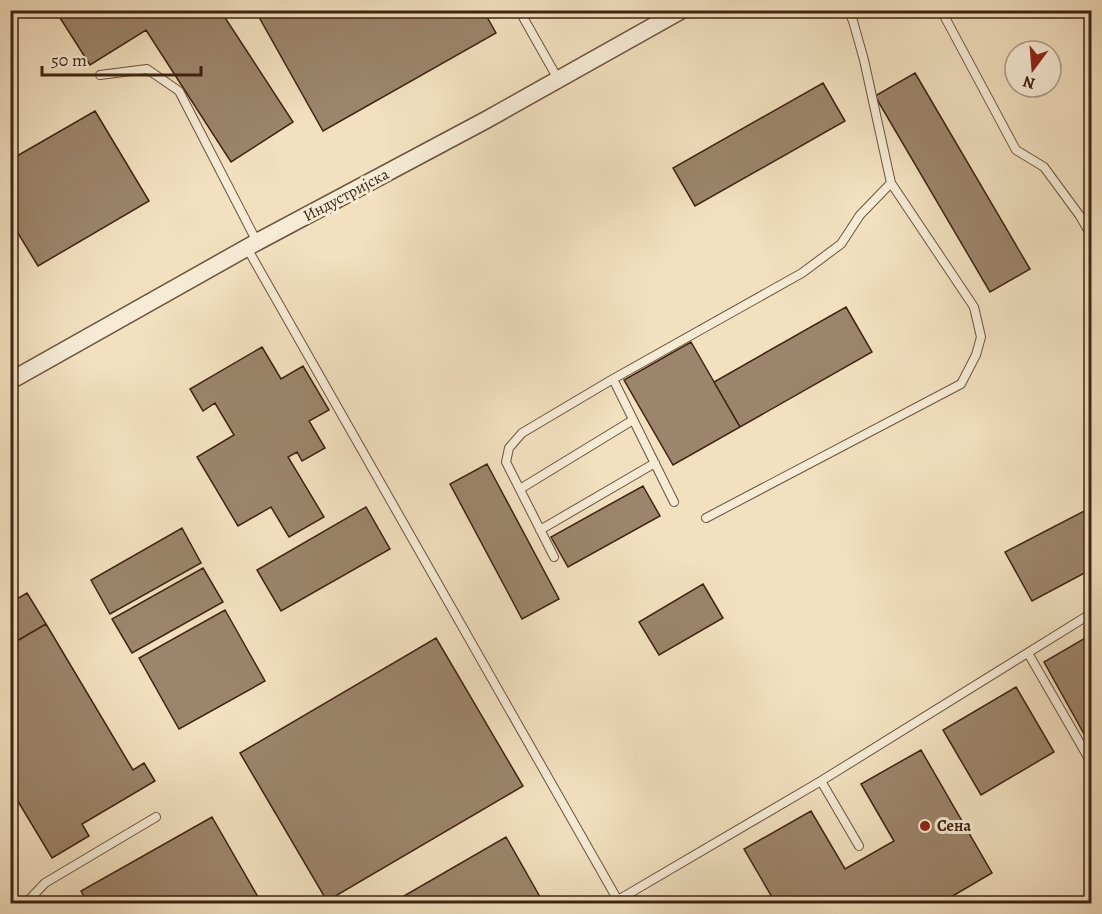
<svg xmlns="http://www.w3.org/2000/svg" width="1102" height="914" viewBox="0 0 1102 914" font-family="Alegreya,serif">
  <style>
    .building { fill: #9c856c; stroke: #3f2311; stroke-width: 1.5 }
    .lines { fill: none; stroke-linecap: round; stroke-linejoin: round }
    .service-casing { stroke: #6c523d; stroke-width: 10 }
    .minor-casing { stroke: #6c523d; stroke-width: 19 }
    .service { stroke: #f7ebd6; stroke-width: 8 }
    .minor { stroke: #f7ebd6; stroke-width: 16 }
    .poi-dot { fill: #8f2418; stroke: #f7ebd6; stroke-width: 2 }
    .labels { text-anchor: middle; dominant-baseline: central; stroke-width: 6; stroke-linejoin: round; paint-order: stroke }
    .street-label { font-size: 16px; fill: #3f2311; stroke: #f7ebd6 }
    .poi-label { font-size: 16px; font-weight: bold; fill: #3f2311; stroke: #f7ebd6; text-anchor: start }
  </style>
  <rect width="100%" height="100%" fill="#f2e0c0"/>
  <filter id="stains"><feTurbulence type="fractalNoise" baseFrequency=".00333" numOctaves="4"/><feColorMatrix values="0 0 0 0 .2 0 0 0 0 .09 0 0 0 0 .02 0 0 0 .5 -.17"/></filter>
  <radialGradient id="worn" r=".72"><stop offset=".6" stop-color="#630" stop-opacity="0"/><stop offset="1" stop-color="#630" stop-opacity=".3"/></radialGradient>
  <path class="building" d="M55 10H220L293 122 231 162 146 30 90 65Z
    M255 10H483L496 33 323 131Z
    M915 73 1030 269 990 292 875 96Z
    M823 83 845 121 695 206 673 168Z
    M95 111 149 201 38 266 10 220V160Z
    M846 307 872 352 740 427 714 382Z
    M691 342 740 427 673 465 624 380Z
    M262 347 281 379 303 366 329 410 309 421 325 448 302 461 297 452 288 457 324 517 289 537 271 507 238 526 197 457 234 435 215 403 203 411 190 389Z
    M487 464 559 599 522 619 450 484Z
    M643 486 660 516 568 567 551 537Z
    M366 507 390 549 281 611 257 570Z
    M1092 507V569L1032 601 1005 552Z
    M182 528 201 563 110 614 91 580Z
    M203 568 223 602 132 653 112 619Z
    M703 584 723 618 659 655 639 622Z
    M27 593 46 624 10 645V603Z
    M225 610 265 681 179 729 139 658Z
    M46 624 133 770 144 763 155 781 82 824 89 836 52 858 10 788V645Z
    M1092 634V748L1044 662Z
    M436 638 523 786 327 901 240 753Z
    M1016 687 1054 752 981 795 943 730Z
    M921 750 992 873 939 904H776L744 849 811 811 845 869 894 841 861 784Z
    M212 817 258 897 246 904H88L81 891Z
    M506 837 544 904H390Z"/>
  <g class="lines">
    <defs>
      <path id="service" d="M519 10 558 79
        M941 10 1016 150 1044 167 1080 216 1092 237
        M100 75 147 69 179 91 257 242
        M247 248 620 904
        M613 379 674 502
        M520 489 633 420
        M706 518 961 384 976 355 981 337 974 307 891 183
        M540 530 655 463
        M554 557 506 462 509 448 522 433 613 379 802 273 841 244 860 215 891 183 864 60 853 21 848 10
        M1028 653 1092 764
        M821 781 859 846
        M10 899 31 903
        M618 900 821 781 1092 613
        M28 901 45 883 156 817"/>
      <path id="minor" d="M10 381 257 242 486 120 682 10"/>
    </defs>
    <use href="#service" class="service-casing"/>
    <use href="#minor" class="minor-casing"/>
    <use href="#service" class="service"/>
    <use href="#minor" class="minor"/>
  </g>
  <circle class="poi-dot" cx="925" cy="826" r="6"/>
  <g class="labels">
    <g class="street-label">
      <text transform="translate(346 195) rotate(-28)">Индустријска</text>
    </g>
    <g class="poi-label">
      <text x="937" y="826">Сена</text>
    </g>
  </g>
  <rect width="1102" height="914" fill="none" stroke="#f2e0c0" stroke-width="36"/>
  <rect x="12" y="12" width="1078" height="890" fill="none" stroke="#3f2311" stroke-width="3"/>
  <rect x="18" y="18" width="1066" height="878" fill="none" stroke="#3f2311" stroke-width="1.5"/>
  <g transform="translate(1033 69) rotate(196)"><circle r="28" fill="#f7ebd6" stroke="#ad9b87" stroke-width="1.5"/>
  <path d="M0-4.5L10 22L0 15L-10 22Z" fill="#8f2418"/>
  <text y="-9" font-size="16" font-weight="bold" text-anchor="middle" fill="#3f2311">N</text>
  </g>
  <path d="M42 66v9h159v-9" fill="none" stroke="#3f2311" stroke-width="3"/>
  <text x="51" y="66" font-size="18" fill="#3f2311" stroke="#f7ebd6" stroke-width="4.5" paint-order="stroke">50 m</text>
  <rect width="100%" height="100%" filter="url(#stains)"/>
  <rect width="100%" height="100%" fill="url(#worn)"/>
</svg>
